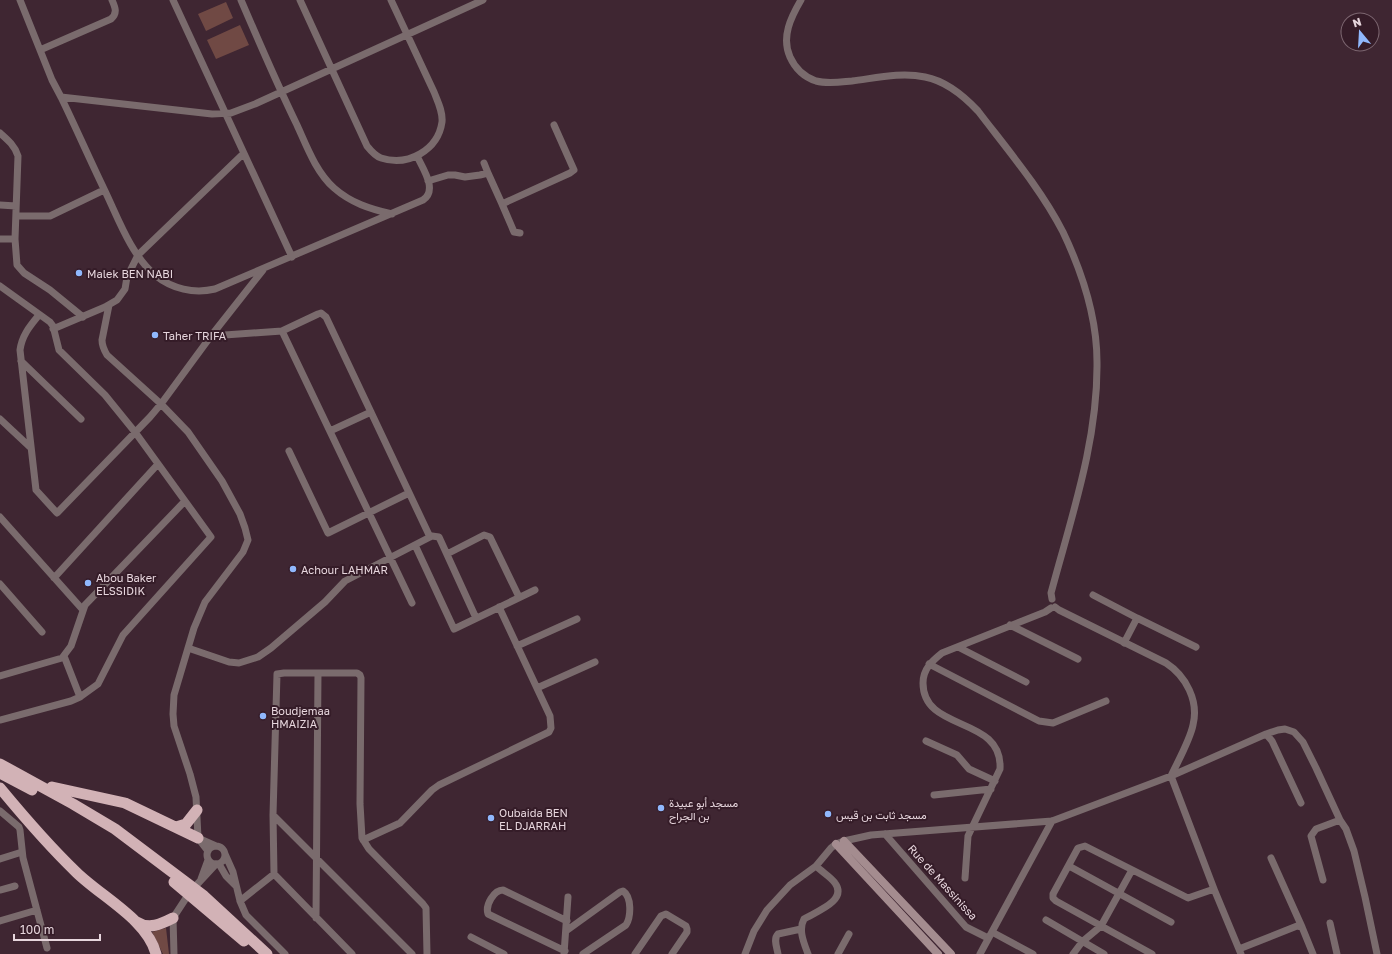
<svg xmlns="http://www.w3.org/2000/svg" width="1392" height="954" viewBox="0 0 1392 954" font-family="'Golos Text',Vazirmatn,sans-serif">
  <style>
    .green { fill: #704944 }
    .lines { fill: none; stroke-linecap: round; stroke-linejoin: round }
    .minor { stroke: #7a6b6d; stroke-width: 7 }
    .secondary { stroke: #a48c8f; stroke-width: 8 }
    .trunk { stroke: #d2b2b6; stroke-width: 11 }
    .poi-dot { fill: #90b8fd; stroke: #351c28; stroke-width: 1.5 }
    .labels { text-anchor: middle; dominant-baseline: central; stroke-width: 4; stroke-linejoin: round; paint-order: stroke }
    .poi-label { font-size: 11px; fill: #e7d6dd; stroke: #351c28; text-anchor: start }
    .street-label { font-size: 11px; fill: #e7d6dd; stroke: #351c28 }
  </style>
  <rect width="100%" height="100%" fill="#3f2632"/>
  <path class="green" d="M226 2 233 18 206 31 198 14Z
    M240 25 249 45 216 59 207 40Z
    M166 928 169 954H163L152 932Z"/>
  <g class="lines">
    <path class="minor" d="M20 0 52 80 61 97C76 128 90 160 105 191 118 218 131 255 155 275 172 289 194 294 215 289L423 200C438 190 423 169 417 156
      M173 0 292 257
      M241 0C259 42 277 84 297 125 307 147 316 172 334 188 351 203 370 209 392 214
      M300 0 367 146C371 151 375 156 381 158 408 167 438 150 442 122 443 112 438 102 434 92L391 0
      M801 0C791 17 781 37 790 57 795 68 804 77 816 81 828 84 840 82 852 81 876 78 901 72 925 77 946 81 963 95 978 111 1007 149 1041 189 1063 232 1082 272 1097 318 1097 362 1098 441 1071 518 1051 593L1052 599
      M40 50 111 19C118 13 115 7 112 0
      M61 97 212 114 231 113 255 104 483 0
      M0 133C8 140 15 146 18 156L15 239H0
      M484 163 488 173
      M428 181 448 175H455L465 177 480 175 488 173 502 204 570 173 574 170 554 125
      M502 204 514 232 520 233
      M0 205 16 206
      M16 216H50L104 190
      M15 239 17 265 24 273 50 290 83 317
      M0 286 50 322 53 326 59 350 105 395 135 432 185 501
      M109 305 102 340C102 346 104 350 107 355L161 404 211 336 263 270
      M39 315C30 326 22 335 20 350L36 490 57 513 150 417 161 404 188 432 222 481 240 514 245 528 248 540 243 552 205 602 194 628 174 695 173 714 174 726 190 774 196 797 198 838
      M53 329 105 307 117 300 125 289 127 277 138 255 243 154
      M211 336 282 331
      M21 361 81 419
      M0 419 31 448
      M330 431 371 412
      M289 451 328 533 409 493
      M0 517 83 610
      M415 545 454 629 535 590
      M447 554 484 535 490 537 519 597
      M54 578 158 464
      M0 584 42 632
      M1093 595 1137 618 1196 647
      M412 603 282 331 318 314 321 313 326 317 430 537
      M1055 607 1059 610 1166 663C1186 676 1199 701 1193 725 1190 740 1178 761 1171 776L1214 889 1241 954
      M1010 625 1078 659
      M1124 643 1137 618
      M517 646 577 619
      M958 647 1026 682
      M188 648 229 662 239 663 258 657 271 648 325 602 345 581 432 536 439 537 476 618
      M64 656 80 697
      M929 664 1039 721 1053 723 1106 701
      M0 676 62 658 71 646 85 605 185 501 211 537 123 635 98 684 80 697 71 701 0 720
      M537 688 595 662
      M1266 734 1278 730 1285 729 1294 732 1303 742 1316 768 1340 820 1346 829 1354 851 1365 897 1377 954
      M926 741 957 755 969 769 995 781
      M934 795 991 789
      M0 811 19 827 20 830 23 858 47 948
      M273 815 277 674 284 673H357L360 675 361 678 360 804 362 838 369 849 423 904 426 908 427 954
      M885 834 966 927 988 938
      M363 840 400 823 432 790 439 785 549 732 551 728 550 716 499 607
      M207 855a9 9 0 1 1 18 0a9 9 0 1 1-18 0Z
      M208 851 198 838 216 846
      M225 854 233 872 240 901 246 915 285 954
      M1271 858 1302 927
      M0 859 22 852
      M219 864 226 876 235 885
      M1069 866 1171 922
      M965 878 968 836 1000 769C1003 715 923 733 923 683 923 669 932 661 942 653L1045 612 1051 608
      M201 879 208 860
      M1323 880 1311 836 1316 829 1340 820
      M0 890 15 886
      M240 901 274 874
      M316 918 318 673
      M1046 920 1104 954
      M0 921 37 910
      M1330 923 1337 954
      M566 931 620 892 623 891C632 897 631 917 626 925L583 954
      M992 932 1033 954
      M471 937 504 954
      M1239 949 1297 926 1302 927 1313 954
      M565 951 488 914C485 905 494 890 503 890L567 921
      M174 954 173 918 190 892 216 864
      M352 954 274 874 273 815 412 954
      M564 954 568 897
      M635 954 661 916 666 914 686 926 687 929V932L672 954
      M745 954 754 931 767 910 790 885 816 866 831 848 836 844 844 841 871 835 1052 821 1171 776 1266 734 1272 741 1301 803
      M778 954C777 948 773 939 778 934L801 929
      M808 954C804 943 798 930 804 919 815 912 848 901 835 883 831 877 822 872 816 866
      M838 954 849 934
      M980 954 1052 821
      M1073 954 1082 942 1101 926 1132 870
      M1152 954 1056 901 1053 898V894L1078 848 1085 846 1188 898 1214 889"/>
    <path class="secondary" d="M844 841 951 954
      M836 844 938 954"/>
    <path class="trunk" d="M0 764 73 804 115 829 204 896 267 954
      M0 773 32 790
      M52 787 125 803 198 838
      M0 788C24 817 49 846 76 872 100 896 148 920 156 954
      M176 827 186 824 197 810
      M174 882 244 941
      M137 922C149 930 161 924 173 918"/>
  </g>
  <g class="poi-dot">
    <circle cx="79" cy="273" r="4"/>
    <circle cx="155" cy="335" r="4"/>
    <circle cx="293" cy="569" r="4"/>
    <circle cx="88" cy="583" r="4"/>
    <circle cx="263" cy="716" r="4"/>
    <circle cx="661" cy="808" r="4"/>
    <circle cx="828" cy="814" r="4"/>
    <circle cx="491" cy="818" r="4"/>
  </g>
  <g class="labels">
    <g class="poi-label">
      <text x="87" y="273">Malek BEN NABI</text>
      <text x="163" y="335">Taher TRIFA</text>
      <text x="301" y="569">Achour LAHMAR</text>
      <text x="96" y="577">Abou Baker<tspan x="96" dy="13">ELSSIDIK</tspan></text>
      <text x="271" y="710">Boudjemaa<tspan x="271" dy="13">HMAIZIA</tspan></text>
      <text x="669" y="802">مسجد أبو عبيدة<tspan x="669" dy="13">بن الجراح</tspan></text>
      <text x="499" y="812">Oubaida BEN<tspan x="499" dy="13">EL DJARRAH</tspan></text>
      <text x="836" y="814">مسجد ثابت بن قيس</text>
    </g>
    <g class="street-label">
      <text transform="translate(943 882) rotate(48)">Rue de Massinissa</text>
    </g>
  </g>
  <g transform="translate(1360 32) rotate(342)"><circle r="19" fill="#351c28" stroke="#7c6670"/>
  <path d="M0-3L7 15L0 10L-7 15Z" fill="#90b8fd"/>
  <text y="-6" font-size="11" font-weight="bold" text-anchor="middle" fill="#e7d6dd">N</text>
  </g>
  <path d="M14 934v6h86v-6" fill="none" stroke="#e7d6dd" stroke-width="2"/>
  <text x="20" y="934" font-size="12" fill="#e7d6dd" stroke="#351c28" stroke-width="3" paint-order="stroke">100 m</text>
</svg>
